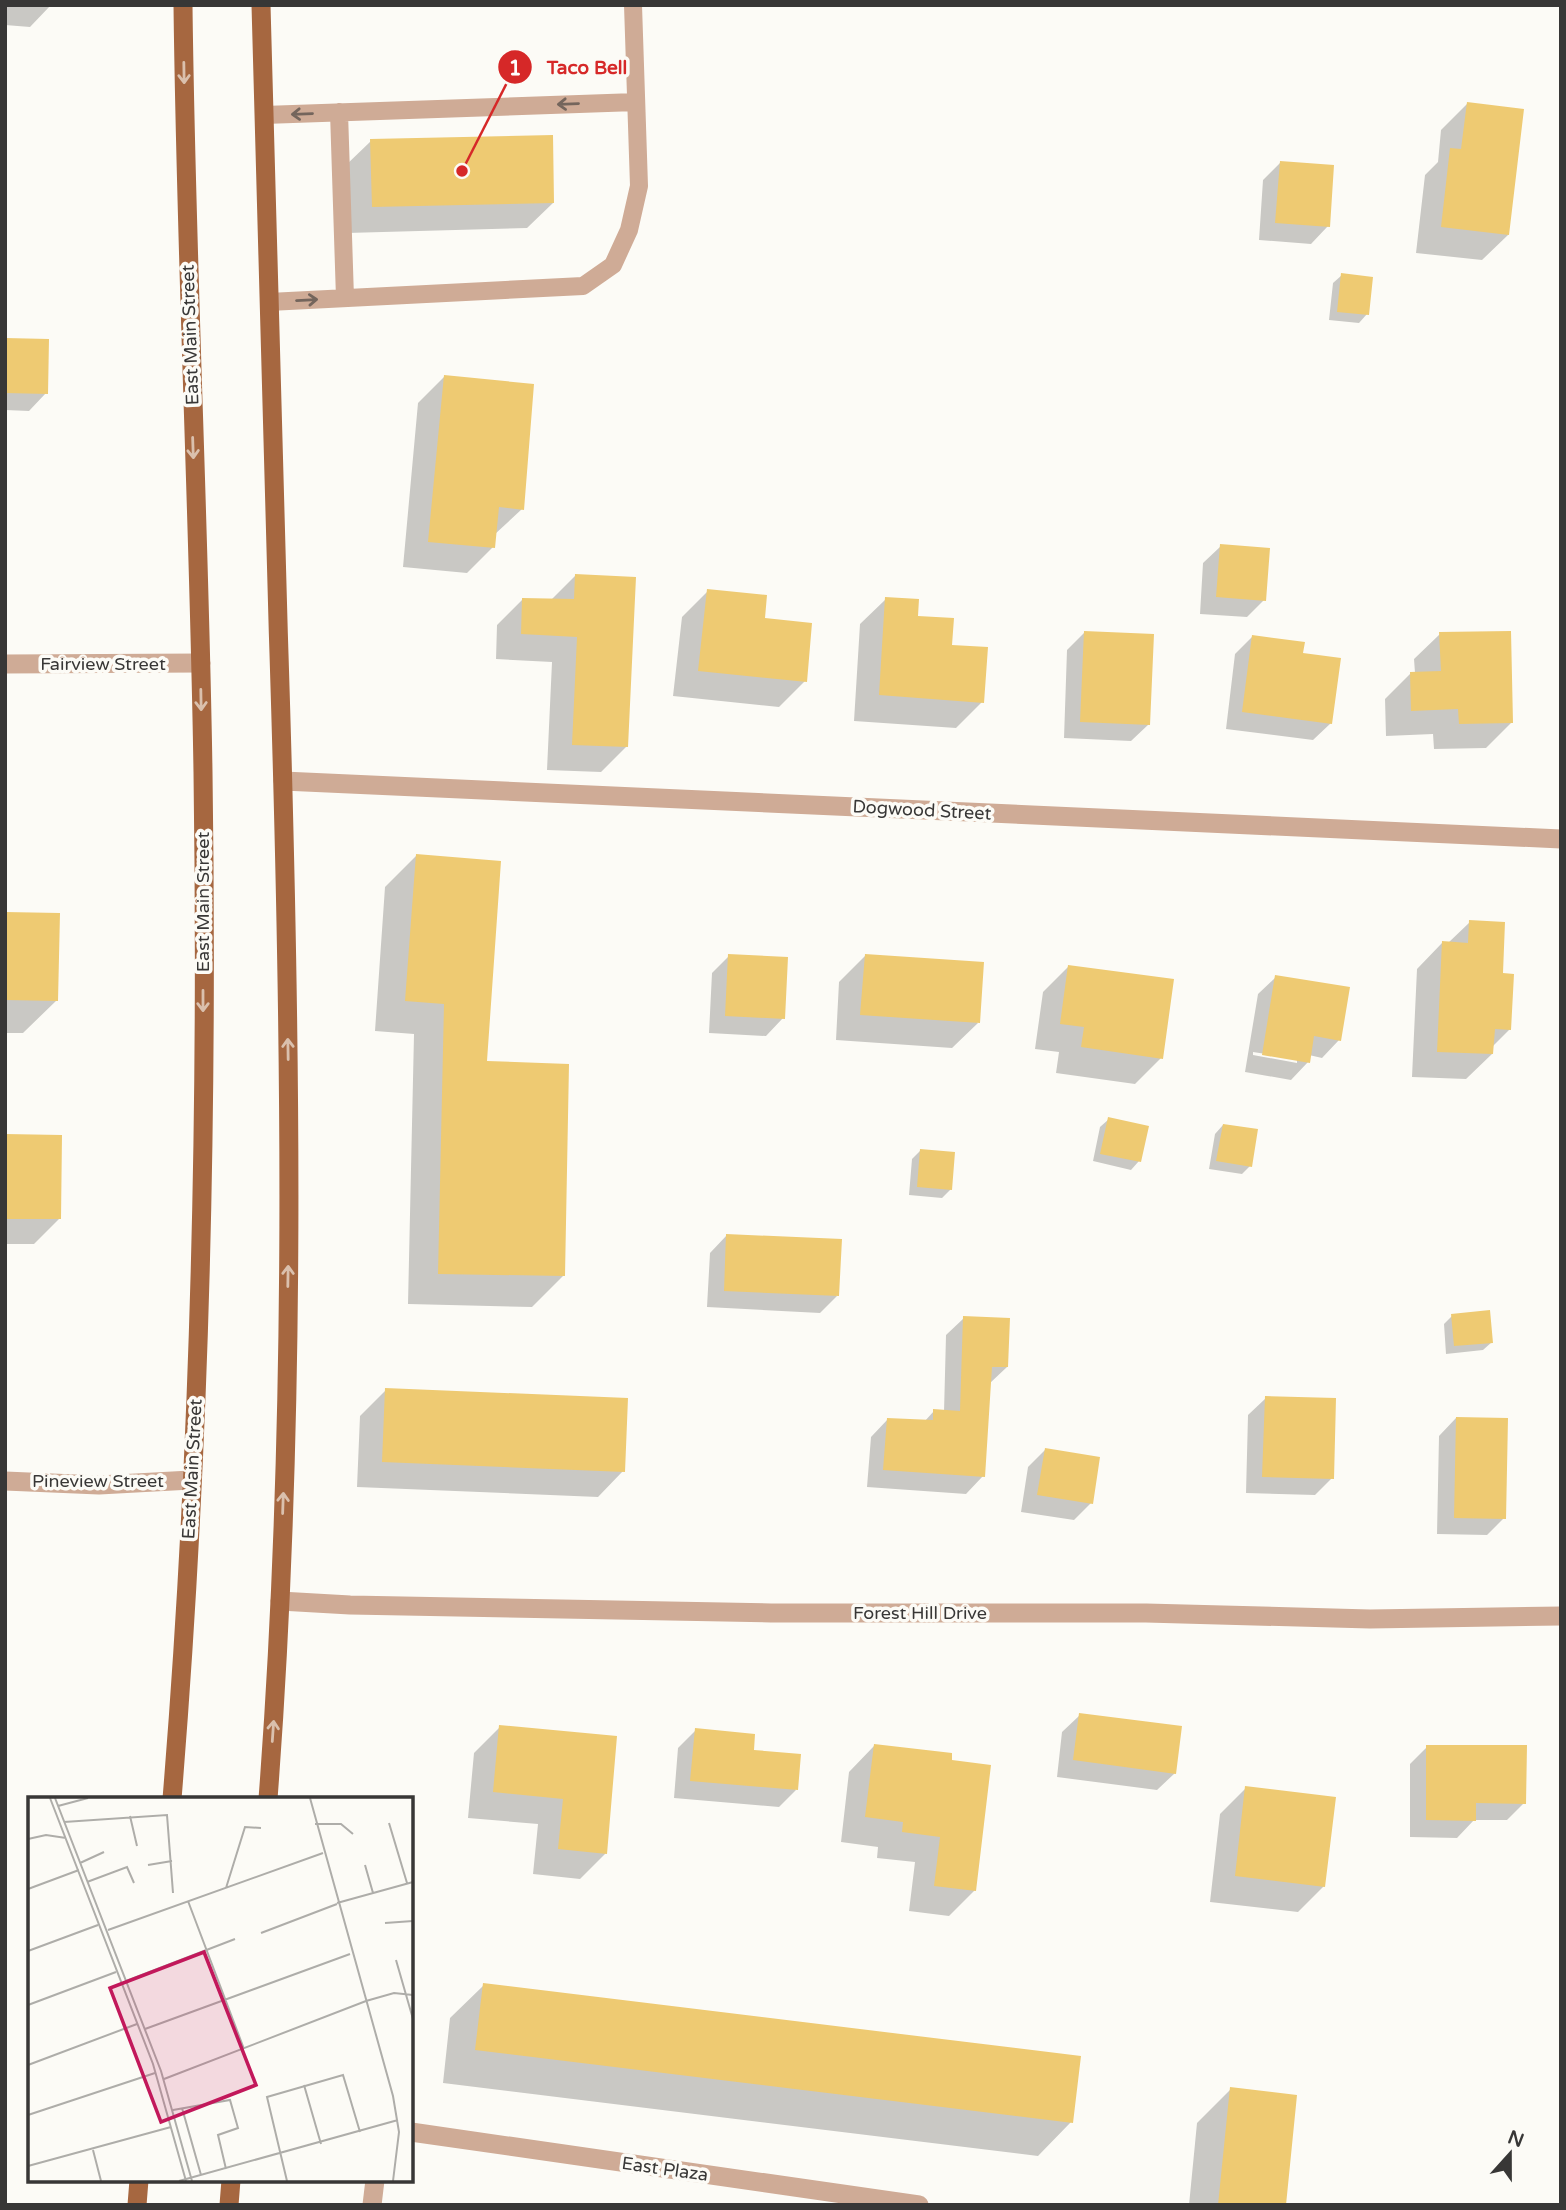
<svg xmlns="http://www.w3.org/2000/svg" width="1566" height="2210" viewBox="0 0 1566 2210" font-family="'Varela Round',sans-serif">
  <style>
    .shadow { fill: #0003; fill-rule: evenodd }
    .building { fill: #eeca72 }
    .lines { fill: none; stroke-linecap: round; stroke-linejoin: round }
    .service { stroke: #cfab96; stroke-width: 18 }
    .minor { stroke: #cfab96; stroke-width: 19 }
    .primary { stroke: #a66740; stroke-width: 19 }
    .oneway { stroke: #dac0ad }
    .oneway2 { stroke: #74655c }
    .labels { text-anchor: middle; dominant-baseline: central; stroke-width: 7; stroke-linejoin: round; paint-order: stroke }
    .street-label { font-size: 18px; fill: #383736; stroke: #fcfbf6 }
    .inset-road { fill: none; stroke: #aeada9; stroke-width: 2 }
    .view { fill: #c2185b; fill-opacity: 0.15; stroke: #c2185b; stroke-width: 3.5 }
    .inset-edge { fill: none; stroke: #383736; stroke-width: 3.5 }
    .leader { fill: none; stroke: #d62828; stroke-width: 2.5 }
    .callout-dot { fill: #d62828; stroke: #fcfbf6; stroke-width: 2.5 }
    .mark-label { font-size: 21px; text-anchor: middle; font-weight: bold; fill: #fff }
    .callout-label { font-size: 19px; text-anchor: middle; font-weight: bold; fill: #d62828; stroke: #fcfbf6; stroke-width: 7; stroke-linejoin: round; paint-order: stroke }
  </style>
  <rect width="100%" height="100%" fill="#fcfbf6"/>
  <path class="shadow" d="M5 5H51L30 27 5 25Z
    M1467 104 1508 235 1482 260 1416 253 1425 175 1438 162 1441 130Z
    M371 141 553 203 527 228 347 233 345 166Z
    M1280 163 1328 226 1311 244 1259 240 1263 180Z
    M1342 275 1367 314 1359 323 1329 320 1333 283Z
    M5 340 46 393 29 411 5 410Z
    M444 377 522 509 494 535 493 547 467 573 403 567 418 403Z
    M1221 546 1264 600 1247 617 1200 614 1203 563Z
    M575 576 627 746 601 772 547 770 552 662 496 659 497 625 523 599 551 600Z
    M708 591 763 619 805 681 779 707 673 696 682 617Z
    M886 599 916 617 950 647 982 702 956 728 854 721 860 624Z
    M1084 633 1149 724 1131 741 1064 738 1067 650Z
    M1440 634 1512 722 1486 748 1434 749 1433 734 1386 736 1385 699 1411 673H1415L1414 659Z
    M1252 637 1301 655 1331 723 1313 740 1226 729 1235 654Z
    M416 856 485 1063 563 1276 532 1307 408 1304 414 1034 375 1031 385 887Z
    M5 914 57 1000 23 1033H5Z
    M1470 922 1501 975 1510 1029 1492 1047V1054L1466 1079 1412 1077 1417 969 1442 943H1448Z
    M729 956 783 1018 766 1036 709 1033 712 973Z
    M865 956 978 1023 952 1048 836 1040 839 982Z
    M1069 966 1161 1058 1135 1084 1056 1073 1059 1052 1035 1049 1043 992Z
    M1276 977 1339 1040 1322 1058 1309 1055 1308 1062 1291 1080 1245 1072 1258 994ZM1253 1052 1297 1059V1063L1253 1055Z
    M1109 1119 1139 1161 1131 1170 1093 1161 1100 1127Z
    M1223 1125 1250 1166 1242 1174 1209 1169 1215 1134Z
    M5 1136 59 1219 34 1244H5Z
    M920 1151 951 1189 942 1198 909 1195 912 1159Z
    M727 1235 837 1296 820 1313 707 1307 710 1253Z
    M1452 1316 1492 1342 1483 1350 1446 1354 1444 1324Z
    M964 1318 1007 1367 989 1384 983 1476 966 1494 867 1487 871 1437 888 1419 924 1422 934 1411 944 1412 946 1335Z
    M386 1390 623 1471 598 1497 357 1487 360 1416Z
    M1266 1398 1332 1478 1315 1495 1246 1493 1248 1415Z
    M1456 1418 1504 1518 1487 1535 1437 1534 1439 1436Z
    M1045 1450 1091 1503 1074 1520 1021 1512 1028 1467Z
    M1080 1715 1175 1773 1157 1790 1057 1777 1062 1732Z
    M500 1727 616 1738 606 1853 580 1879 533 1874 538 1824 468 1818 474 1753Z
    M696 1730 752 1752 796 1790 779 1807 674 1798 678 1748Z
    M874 1746 950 1755 975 1890 949 1916 909 1911 915 1862 877 1858 878 1847 841 1842 849 1772Z
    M1427 1747 1524 1803 1507 1820H1474L1457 1838 1410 1837V1764Z
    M1246 1788 1324 1886 1298 1912 1210 1902 1220 1814Z
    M484 1985 1071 2122 1038 2156 443 2083 450 2018Z
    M1231 2089 1284 2205H1189L1197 2123Z"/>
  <path class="building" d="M1467 102 1524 109 1509 235 1441 227 1450 148 1461 149Z
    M553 135 554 203 372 207 370 139Z
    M1280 161 1334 165 1330 227 1275 223Z
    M1341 273 1373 277 1369 315 1337 312Z
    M5 338 49 339 48 394 5 393Z
    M444 375 534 384 524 510 499 507 495 548 428 542Z
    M1220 544 1270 548 1266 601 1216 597Z
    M575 574 636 577 628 747 572 745 577 637 521 634 522 598 574 599Z
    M707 589 767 595 765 618 812 623 807 682 698 671Z
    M885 597 919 599 918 616 954 618 952 645 988 647 984 703 879 695Z
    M1084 631 1154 634 1150 725 1080 722Z
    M1511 631 1513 723 1459 724 1458 709 1411 711 1410 672 1441 671 1439 632Z
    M1252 635 1305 642 1303 653 1341 658 1332 724 1242 712Z
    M416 854 501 861 487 1061 569 1064 565 1276 438 1274 444 1004 405 1001Z
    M5 912 60 913 58 1001 5 1000Z
    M1469 920 1505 922 1503 973 1514 974 1511 1030 1495 1029 1493 1054 1437 1052 1442 941 1468 943Z
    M728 954 788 957 785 1019 725 1016Z
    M865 954 984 962 980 1023 860 1015Z
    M1068 965 1174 979 1163 1059 1081 1047 1084 1027 1060 1024Z
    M1275 975 1350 987 1341 1041 1314 1036 1310 1063 1262 1055Z
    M1108 1117 1149 1126 1141 1162 1100 1154Z
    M1223 1124 1258 1129 1252 1167 1216 1161Z
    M5 1134 62 1135 61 1219H5Z
    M920 1149 955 1152 952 1190 917 1187Z
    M726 1234 842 1239 839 1296 724 1291Z
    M1490 1310 1493 1343 1454 1346 1451 1314Z
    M963 1316 1010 1318 1008 1367H992L985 1477 883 1470 887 1418 933 1420V1409L960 1411Z
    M385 1388 628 1398 625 1472 382 1462Z
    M1265 1396 1336 1398 1334 1479 1262 1477Z
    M1456 1417 1508 1418 1506 1519 1454 1518Z
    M1045 1448 1100 1457 1093 1504 1037 1495Z
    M1079 1713 1182 1726 1176 1774 1073 1760Z
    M499 1725 617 1736 607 1854 558 1849 563 1799 493 1792Z
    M695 1728 755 1734 754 1750 801 1754 798 1790 690 1781Z
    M874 1744 952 1753V1760L991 1765 976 1891 934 1886 940 1837 902 1832 903 1822 865 1817Z
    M1426 1745H1527L1526 1804 1476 1803V1821L1426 1820Z
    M1245 1786 1336 1797 1325 1887 1235 1876Z
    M483 1983 1081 2056 1073 2123 475 2050Z
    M1230 2087 1297 2095 1286 2205H1218Z"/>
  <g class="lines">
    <path class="service" d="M339 112 345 298
      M264 115 636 102
      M269 302 583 286 613 265 629 230 639 186 633 5"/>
    <path class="minor" d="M5 664 201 663
      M283 781 1561 839
      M5 1481 99 1485 191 1480
      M280 1601 350 1605 771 1613H1146L1370 1619 1561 1616
      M411 2132 919 2205
      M372 2205 375 2180"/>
    <path class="primary" d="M261 5C266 222 272 438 279 654 291 1035 297 1418 268 1799
      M172 1799C200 1457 208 1114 203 772 199 516 186 261 183 5
      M137 2205 139 2180
      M229 2205 231 2180"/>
  </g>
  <defs><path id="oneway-shaft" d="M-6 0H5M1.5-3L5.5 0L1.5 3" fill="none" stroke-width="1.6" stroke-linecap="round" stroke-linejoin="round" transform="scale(1.75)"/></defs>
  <g class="oneway">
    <use href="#oneway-shaft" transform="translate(184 73) rotate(89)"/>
    <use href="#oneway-shaft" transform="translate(193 448) rotate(88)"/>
    <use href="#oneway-shaft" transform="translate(201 700) rotate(89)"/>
    <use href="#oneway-shaft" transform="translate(203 1001) rotate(90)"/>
    <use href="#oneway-shaft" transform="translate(288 1049) rotate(-91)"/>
    <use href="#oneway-shaft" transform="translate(288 1276) rotate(-89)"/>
    <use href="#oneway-shaft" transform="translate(283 1503) rotate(-88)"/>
    <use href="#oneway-shaft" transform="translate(273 1731) rotate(-86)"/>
  </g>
  <g class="oneway2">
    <use href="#oneway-shaft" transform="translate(568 104) rotate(178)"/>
    <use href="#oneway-shaft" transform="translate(302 114) rotate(178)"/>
    <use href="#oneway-shaft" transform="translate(307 300) rotate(-3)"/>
  </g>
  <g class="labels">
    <g class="street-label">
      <text transform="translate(190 335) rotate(-92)">East Main Street</text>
      <text x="103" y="664">Fairview Street</text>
      <text transform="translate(922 810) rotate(3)">Dogwood Street</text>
      <text transform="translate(203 902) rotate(-90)">East Main Street</text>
      <text transform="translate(192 1469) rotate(-87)">East Main Street</text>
      <text x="98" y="1481">Pineview Street</text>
      <text x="920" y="1613">Forest Hill Drive</text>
      <text transform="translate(665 2169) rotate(8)">East Plaza</text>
    </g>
  </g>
  <g transform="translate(28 1797)">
    <rect width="385" height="385" fill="#fcfbf6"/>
    <path class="inset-road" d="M22 1 125 267 158 384M27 1 133 274 164 384M282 1 365 299 371 335 365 384M30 9 60 1M102 19 109 49M36 25 139 18 145 96M361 26 379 86M287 27H313L325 37M0 42 18 38 38 41M52 66 76 55M120 68 144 64M337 68 345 96M59 85 99 70 106 86M198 91 217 30 233 31M0 92 51 73M160 104 216 252M309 106 385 85M357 126 385 124M80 133 295 56M233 136 309 107M0 154 70 128M368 163 385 222M98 184 207 142M0 208 88 175M117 232 322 157M0 268 109 227M136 282 338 204 366 196 385 198M276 288 293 347M154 311 173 378M145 313 202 303 210 331 190 338 198 372M0 318 127 276M65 353 73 384M0 369 143 330M151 384 370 323M259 384 239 300 315 278 332 335"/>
    <path class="view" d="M176 155 228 288 133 325 82 191Z"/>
    <rect width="385" height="385" class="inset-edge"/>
  </g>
  <path class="leader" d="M462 171L515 67"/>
  <g class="callout-dot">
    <circle cx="462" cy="171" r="7"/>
    <circle cx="515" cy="67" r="18"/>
  </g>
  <g class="mark-label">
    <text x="515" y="75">1</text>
  </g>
  <g class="callout-label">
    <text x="587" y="74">Taco Bell</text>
  </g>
  <rect width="1566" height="2210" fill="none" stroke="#383736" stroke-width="14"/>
  <g transform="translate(1510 2154) rotate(21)" stroke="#fcfbf6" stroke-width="5" paint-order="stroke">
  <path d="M0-5L12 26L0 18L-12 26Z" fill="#383736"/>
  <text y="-10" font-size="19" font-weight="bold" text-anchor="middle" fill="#383736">N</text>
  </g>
</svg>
